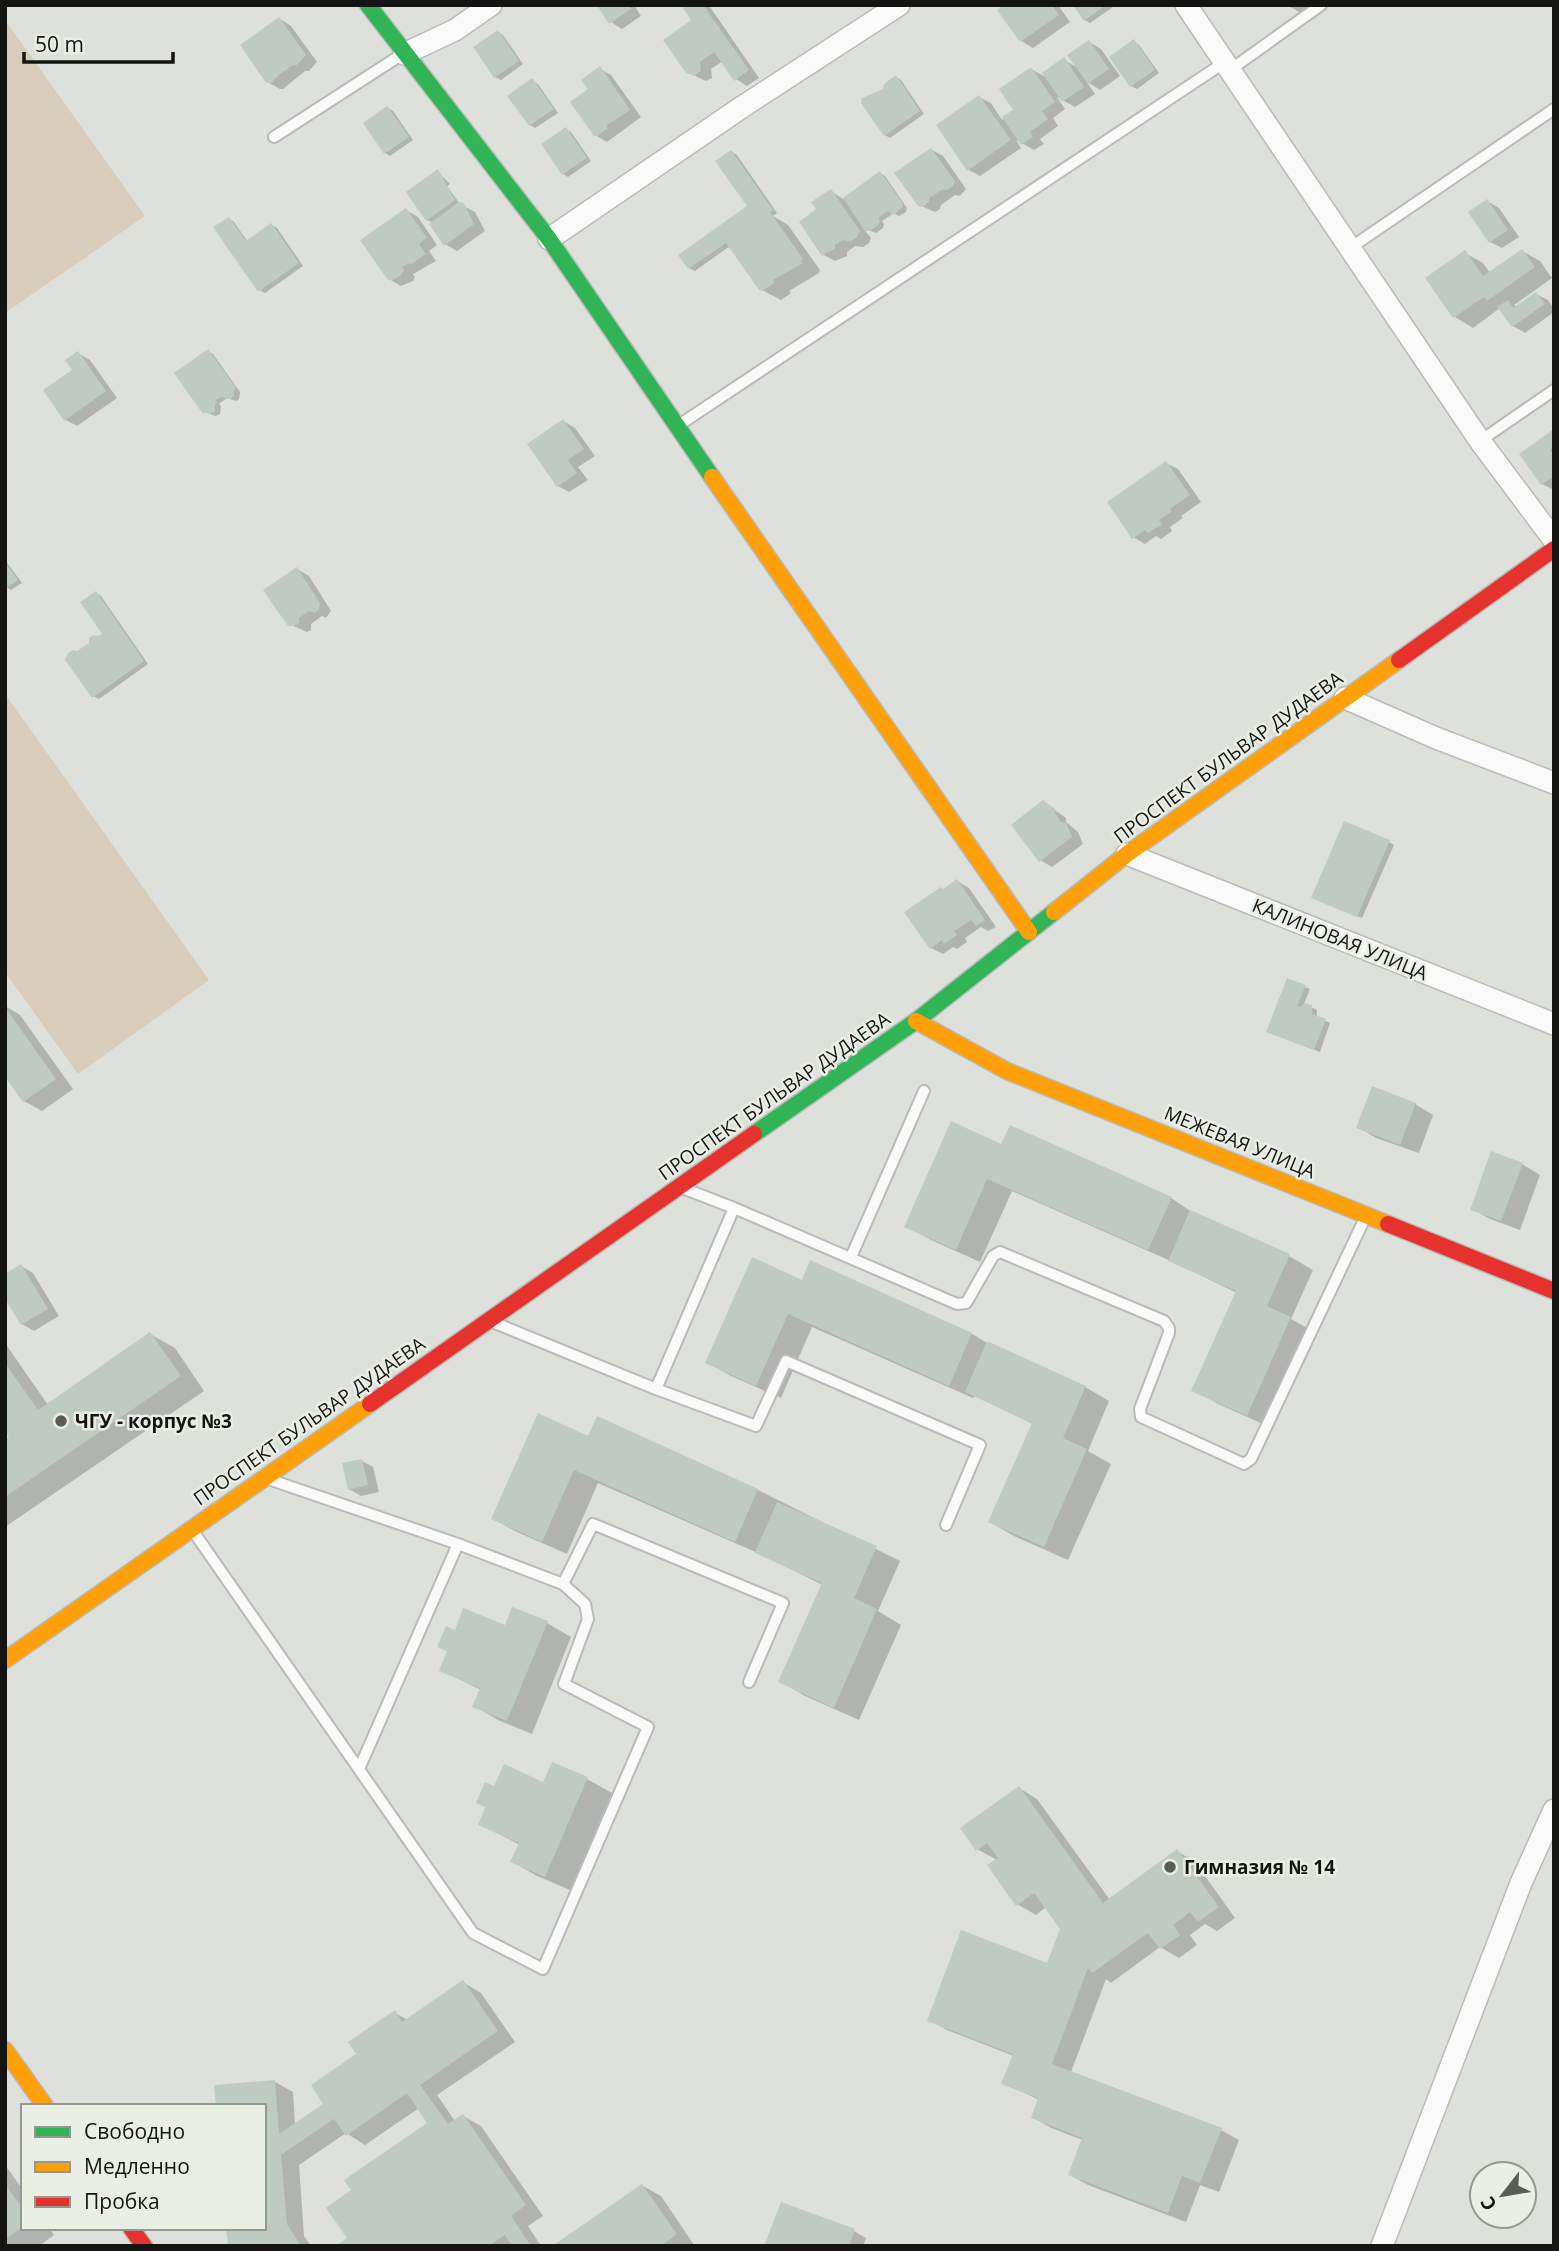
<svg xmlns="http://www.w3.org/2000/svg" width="1559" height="2251" viewBox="0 0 1559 2251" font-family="'Open Sans',sans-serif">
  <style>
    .green { fill: #d8cdbb }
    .shadow { fill: #0003 }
    .building { fill: #bfcac2 }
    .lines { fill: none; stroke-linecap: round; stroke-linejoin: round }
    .lane-casing { stroke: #b8bbb7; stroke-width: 14 }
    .street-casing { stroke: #b8bbb7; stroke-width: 24 }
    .fast-casing { stroke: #b8bbb7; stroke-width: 19 }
    .slow-casing { stroke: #b8bbb7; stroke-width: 19 }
    .jam-casing { stroke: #b8bbb7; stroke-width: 19 }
    .lane { stroke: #fafafa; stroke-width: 10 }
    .street { stroke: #fafafa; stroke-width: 21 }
    .fast { stroke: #30b455; stroke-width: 16 }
    .slow { stroke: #ff9f0a; stroke-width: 16 }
    .jam { stroke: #e5322d; stroke-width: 16 }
    .poi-dot { fill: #5a5c58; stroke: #eaefe6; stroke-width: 2.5 }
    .labels { text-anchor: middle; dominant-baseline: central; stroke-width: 5; stroke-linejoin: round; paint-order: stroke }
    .street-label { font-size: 19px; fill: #141512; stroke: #eaefe6 }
    .poi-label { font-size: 19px; font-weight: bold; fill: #141512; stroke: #eaefe6; text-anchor: start }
  </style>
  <rect width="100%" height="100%" fill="#dde0db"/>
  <path class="green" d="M5 20 145 216 5 313Z
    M5 694 209 980 78 1074 5 972Z"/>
  <path class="shadow" d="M599 5H634L641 16 622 29 611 22Z
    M690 5 710 7 759 78 747 86 736 79 723 61 711 69 712 78 706 81 687 72 694 20Z
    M1009 5H1058L1070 22 1033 48 1021 41Z
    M1075 5H1111L1113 7 1090 23 1085 20Z
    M1287 5H1319L1304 15Z
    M280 19 291 26 317 62 309 71H305L283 89H280L267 82Z
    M498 32 503 35 523 64 501 80 495 77Z
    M1089 42 1101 49 1120 76 1100 90 1086 81 1095 94 1075 107 1057 97 1065 109 1053 118 1058 126 1040 139 1044 144 1034 150 1016 140 1021 148 980 176 969 170 979 97 991 103 1002 120 1015 110 1031 69 1049 79 1064 60 1078 68Z
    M1134 42 1139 45 1159 73 1137 89 1131 86Z
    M600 69 611 75 641 117 607 142 595 135 591 90Z
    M896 77 901 80 924 114 890 138 885 135 884 90Z
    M532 81 538 84 558 113 535 128 530 125Z
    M388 108 393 111 413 140 390 156 385 153Z
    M566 129 571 132 591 161 568 177 563 174Z
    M932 150 943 156 966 189 960 196 955 195 941 205 940 209 935 212 919 205Z
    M732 152 737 155 777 213 773 216 788 225 820 270 819 273 789 291 791 293 781 300 760 289 730 246 695 271 689 268 749 207Z
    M438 172 450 184 447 186 460 204 475 212 485 231 457 251 445 244 433 223 427 220Z
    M880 173 885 176 907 208 906 212 899 216 894 213 882 221 884 224 883 228 876 233 863 228 871 238 869 243 863 247 855 246 847 252V256L835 261 824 255 819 210 831 191 843 199Z
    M1487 201 1499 208 1519 237 1502 248 1490 242Z
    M406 210 418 217 437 245 429 251 436 261 413 274 415 277 413 281 401 286 389 279Z
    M229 219 234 222 248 242 272 225 277 228 303 266 265 293 259 290Z
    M1522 251 1540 261 1551 277 1554 276V281L1552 278 1514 305 1517 307 1536 294 1548 300 1554 309V312L1525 333 1513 326 1500 308 1473 328 1455 317 1428 279 1465 253 1483 263 1490 273Z
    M208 351 213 354 240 392 239 399 236 401 227 398 219 404 221 406 220 414 216 416 204 412Z
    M78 353 90 360 117 398 77 426 66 420Z
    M563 421 575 428 595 456 578 467 588 480 569 492 558 486Z
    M1554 431V490L1542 484Z
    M1166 463 1178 469 1201 502 1181 516 1183 518 1170 527 1172 531 1161 539 1156 536 1145 544 1133 537Z
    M5 560 22 583 11 590 5 586Z
    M297 569 309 576 331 611 326 618 322 616 311 624V630L307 632 289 624Z
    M96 593 101 596 148 664 99 699 93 696 78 653 104 634Z
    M1043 802 1066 818V822L1078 832 1083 844 1052 867 1040 860Z
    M1389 842 1394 845 1362 918 1318 900Z
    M957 881 969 888 996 927 988 931 981 927 965 938 967 942 957 949 953 947 943 954 931 948 944 890Z
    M1305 987 1310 989 1304 1004 1317 1010V1017L1330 1023 1320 1052 1273 1034Z
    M5 1006 20 1015 73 1089 42 1111 24 1101 5 1074Z
    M1415 1104 1433 1115 1419 1153 1376 1138 1358 1127Z
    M1002 1146 1171 1198 1195 1214 1289 1256 1313 1270 1291 1319 1314 1332 1272 1428 1218 1404 1194 1390 1237 1293 1173 1262 1012 1191 980 1262 931 1240 907 1226Z
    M1522 1164 1540 1175 1520 1230 1490 1219 1472 1209Z
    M811 1263 972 1334 989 1344 1085 1387 1109 1401 1088 1451 1111 1464 1068 1560 1014 1536 990 1522 1033 1424 975 1396 973 1398 812 1327 781 1398 731 1376 707 1362 803 1282Z
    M21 1266 33 1273 59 1316 34 1331 22 1324Z
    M150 1334 175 1348 204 1391 5 1527V1442L11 1438 5 1429V1343L48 1405Z
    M598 1419 758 1490 900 1561 878 1611 901 1625 859 1720 805 1696 781 1682 823 1585 760 1554 598 1483 567 1554 517 1532 493 1519 589 1438Z
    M362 1461 373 1467 379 1492 361 1496 349 1489Z
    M547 1623 571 1637 532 1734 498 1720 474 1706 481 1690 441 1670 456 1632Z
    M553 1764 587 1779 612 1793 570 1890 537 1876 513 1862 520 1845 480 1824 495 1789 544 1784Z
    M1019 1788 1037 1799 1110 1900 1177 1851 1195 1862 1235 1918 1217 1931 1205 1924 1190 1935 1197 1945 1179 1958 1160 1947 1111 1983 1106 1979 1071 2072 1221 2130 1239 2140 1219 2192 1200 2185 1186 2222 1088 2185 1070 2175 1083 2140 1051 2128 1033 2117 1039 2100 1004 2083 1014 2056 947 2030 929 2020 1048 1965 1062 1929 1046 1907 1036 1915 1017 1904 997 1860 977 1849Z
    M463 1982 481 1993 515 2042 437 2095 455 2121 463 2116 481 2126 543 2216 528 2226 541 2246H339L349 2239 353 2191 430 2123 419 2108 365 2145 346 2133 299 2165 304 2236 311 2246H230L264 2228 275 2082 293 2092 295 2125 326 2104 359 2054 395 2013 408 2020Z
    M5 2165 23 2190V2228H49L54 2235 39 2246H5Z
    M643 2186 661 2196 694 2245 556 2246Z
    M854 2231 866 2238 863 2246H766Z"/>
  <path class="building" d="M597 5H629L631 9 609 24Z
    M687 5H703L749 70 734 81 714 52 700 62 701 71 694 76 686 73 663 40 691 20 683 8Z
    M1004 5H1052L1059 15 1020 42 997 10Z
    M1073 5H1106L1084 21Z
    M279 17 306 55 297 65H293L280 74 271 83H266L240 45Z
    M498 30 519 61 494 78 473 47Z
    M1134 39 1155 70 1130 87 1109 57Z
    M1089 40 1109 69 1088 84 1067 55Z
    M1064 57 1084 87 1062 102 1042 73Z
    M600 66 630 110 607 125V129L597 136H594L570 102 588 89 581 80Z
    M1031 67 1055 102 1042 111 1048 119 1030 132 1033 137 1021 145 1002 117 1013 110 999 89Z
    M896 75 920 111 884 136 861 103 862 98 883 89 884 84Z
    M532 78 554 109 529 126 507 96Z
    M979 95 1011 140 967 171 936 125Z
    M387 106 409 137 384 154 363 123Z
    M566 127 587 158 562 175 541 144Z
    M931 148 955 181 953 186 947 190 943 189 929 198V202L923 207 918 206 894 173Z
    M731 150 773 210 770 212 803 259 801 261 803 263 773 280 774 283 762 291 759 290 726 243 688 269 678 255 747 206 715 161Z
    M438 169 455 200 426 221 406 192Z
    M880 171 903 204 901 209 893 215 888 211 878 218 880 220 878 225 870 231H865L843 198Z
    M831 189 860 231 857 237 850 242 843 240 835 245V249L822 256 799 222 816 209 811 202Z
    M1487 199 1508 230 1489 243 1468 212Z
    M459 202 464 203 474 224 444 246 429 224Z
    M406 208 427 238 419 244 426 254 410 265 409 263 402 267 404 270 401 275 393 280H388L360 240Z
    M229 217 246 241 271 223 299 263 258 292 213 227Z
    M1522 249 1535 267 1487 301 1484 297 1453 318 1425 278 1465 250 1483 276Z
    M1536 292 1545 304 1512 327 1497 307 1508 300 1513 308Z
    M208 349 236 388 234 390V396L230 399 221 397 215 400 217 403 215 405V411L210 414 205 412 203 414 174 373Z
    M78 351 106 391 64 421 43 390 72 370 65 360Z
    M563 419 584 449 568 460 577 473 557 487 527 444Z
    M1554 429V447L1550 450 1554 455V476L1541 485 1519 454Z
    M1166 461 1190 495 1170 509 1172 511 1159 520 1162 524 1148 533 1145 530 1132 539 1107 502Z
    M5 562 18 580 5 589Z
    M297 567 320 603 319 610 314 613 309 611 299 618V623L294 626H288L263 590Z
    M96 591 144 661 92 698 65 660 68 653 73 650 77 651 89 643V638L94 635 98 636 102 634 80 602Z
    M1043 800 1055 809V813L1061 822 1066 823 1072 837 1039 862 1011 825Z
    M1344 821 1390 840 1357 917 1311 898Z
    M957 879 985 920 976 926 971 920 954 931 957 935 944 944 942 940 930 949 904 912 941 887 943 889Z
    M1287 978 1306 985 1297 1006 1300 1007 1305 1003 1312 1005V1014L1326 1019 1314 1050 1266 1032Z
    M5 1007 56 1079 23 1102 5 1077Z
    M1372 1086 1416 1103 1400 1145 1356 1128Z
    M951 1121 1001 1144 1010 1125 1172 1197 1148 1250 987 1179 956 1250 904 1227Z
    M1491 1151 1523 1163 1501 1221 1470 1210Z
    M1190 1210 1290 1254 1267 1306 1291 1317 1247 1416 1191 1391 1236 1291 1168 1261Z
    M752 1257 802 1280 810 1260 972 1333 949 1386 788 1314 756 1386 705 1363Z
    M21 1264 48 1309 21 1325 5 1299V1274Z
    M150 1332 181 1376 5 1497V1440L9 1437 5 1432V1363L38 1410Z
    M987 1341 1086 1386 1063 1438 1087 1449 1044 1547 988 1522 1032 1423 965 1392Z
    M538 1413 588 1436 597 1416 758 1489 735 1542 574 1470 542 1542 491 1519Z
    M362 1459 368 1485 348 1490 342 1463Z
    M777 1502 877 1546 854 1598 877 1609 834 1708 778 1682 822 1583 755 1553Z
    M512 1607 548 1621 507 1721 472 1707 480 1688 439 1671 447 1651 437 1647 446 1626 455 1630 463 1608 505 1625Z
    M552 1762 588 1777 545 1877 510 1862 519 1843 478 1825 485 1807 476 1803 485 1782 494 1786 504 1764 543 1782Z
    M1019 1786 1103 1903 1177 1849 1219 1907 1198 1922 1190 1912 1173 1925 1180 1935 1160 1949 1148 1933 1092 1973 1088 1968 1052 2064 1222 2128 1200 2183 1182 2176 1168 2213 1068 2175 1082 2138 1031 2118 1038 2098 1001 2084 1013 2054 927 2021 961 1930 1047 1963 1060 1929 1034 1893 1016 1906 987 1865 998 1858 987 1843 976 1851 960 1828Z
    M463 1980 498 2031 420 2085 448 2124 463 2114 526 2205 511 2216 531 2246H512L505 2235 489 2246H336L347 2238 326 2208 351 2190 344 2180 427 2123 407 2093 346 2136 334 2119 281 2155 287 2224 301 2246H228L226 2228H264V2106H216L214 2085 275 2080 279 2134 323 2104 311 2085 356 2054 348 2042 395 2010 402 2022Z
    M5 2184 23 2209V2227L5 2239Z
    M642 2184 677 2234 661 2246H552Z
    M781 2202 855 2229 849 2246H764Z"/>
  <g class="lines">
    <defs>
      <path id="lane" d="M1230 70 1321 5
        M274 137 401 55
        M1350 248 1554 109
        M679 425 1225 62
        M1480 441 1554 390
        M685 1189 734 1208 957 1304 966 1303 968 1300 993 1256 1000 1252 1164 1321 1169 1328V1333L1140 1409 1141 1417 1244 1464 1251 1459 1365 1218
        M851 1257 924 1091
        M495 1323 656 1389 756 1426 786 1361 980 1445 946 1525
        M656 1389 734 1208
        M271 1480 458 1544 359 1769
        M193 1531 473 1933 543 1969 648 1727 564 1684 588 1619 585 1604 563 1584 458 1544
        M563 1584 593 1524 783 1603 749 1682"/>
      <path id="street" d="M1186 5 1480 441 1554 540
        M404 54 455 30 491 5
        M549 239 742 107 899 5
        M1345 698 1436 738 1554 783
        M1127 854 1554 1024
        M1382 2246 1521 1883 1554 1810"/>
      <path id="fast" d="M368 5 549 239 712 477
        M754 1134 916 1021 1054 912"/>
      <path id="slow" d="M712 477 1029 932
        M1054 912 1127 854 1399 660
        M916 1021 1007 1071 1388 1224
        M5 1660 370 1404
        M5 2050 45 2106"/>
      <path id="jam" d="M1399 660 1554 549
        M1388 1224 1554 1291
        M370 1404 754 1134
        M131 2228 144 2246"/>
    </defs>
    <use href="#lane" class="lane-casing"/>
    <use href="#street" class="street-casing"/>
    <use href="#fast" class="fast-casing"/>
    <use href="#slow" class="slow-casing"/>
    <use href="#jam" class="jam-casing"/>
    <use href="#lane" class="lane"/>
    <use href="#street" class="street"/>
    <use href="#fast" class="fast"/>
    <use href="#slow" class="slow"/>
    <use href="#jam" class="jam"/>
  </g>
  <g class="poi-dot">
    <circle cx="61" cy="1421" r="7"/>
    <circle cx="1170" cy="1867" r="7"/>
  </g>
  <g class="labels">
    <g class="street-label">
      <text transform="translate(1228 757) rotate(-36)">ПРОСПЕКТ БУЛЬВАР ДУДАЕВА</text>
      <text transform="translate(1340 939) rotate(22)">КАЛИНОВАЯ УЛИЦА</text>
      <text transform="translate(774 1096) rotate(-35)">ПРОСПЕКТ БУЛЬВАР ДУДАЕВА</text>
      <text transform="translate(1240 1142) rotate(22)">МЕЖЕВАЯ УЛИЦА</text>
      <text transform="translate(309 1421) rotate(-35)">ПРОСПЕКТ БУЛЬВАР ДУДАЕВА</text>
    </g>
    <g class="poi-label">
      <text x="75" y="1421">ЧГУ - корпус №3</text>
      <text x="1184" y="1867">Гимназия № 14</text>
    </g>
  </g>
  <rect width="1559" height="2251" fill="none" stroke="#141512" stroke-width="14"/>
  <rect x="21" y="2104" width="245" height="126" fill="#eaefe6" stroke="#949891" stroke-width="2"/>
  <rect x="35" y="2127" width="35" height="10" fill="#30b455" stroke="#949891" stroke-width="2"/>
  <text x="84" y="2139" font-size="21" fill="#141512">Свободно</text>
  <rect x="35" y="2162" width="35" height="10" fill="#ff9f0a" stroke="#949891" stroke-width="2"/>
  <text x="84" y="2174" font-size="21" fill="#141512">Медленно</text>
  <rect x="35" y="2197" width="35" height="10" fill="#e5322d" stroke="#949891" stroke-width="2"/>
  <text x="84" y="2209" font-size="21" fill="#141512">Пробка</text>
  <g transform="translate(1503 2195) rotate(239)"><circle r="33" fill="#eaefe6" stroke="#949891" stroke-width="2"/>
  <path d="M0-5L12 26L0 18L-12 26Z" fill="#5a5c58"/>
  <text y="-10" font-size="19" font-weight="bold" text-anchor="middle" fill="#141512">С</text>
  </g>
  <path d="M24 52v10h149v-10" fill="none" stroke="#141512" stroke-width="3.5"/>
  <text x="35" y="52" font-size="21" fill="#141512" stroke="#eaefe6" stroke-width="5" paint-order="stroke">50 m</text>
</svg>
